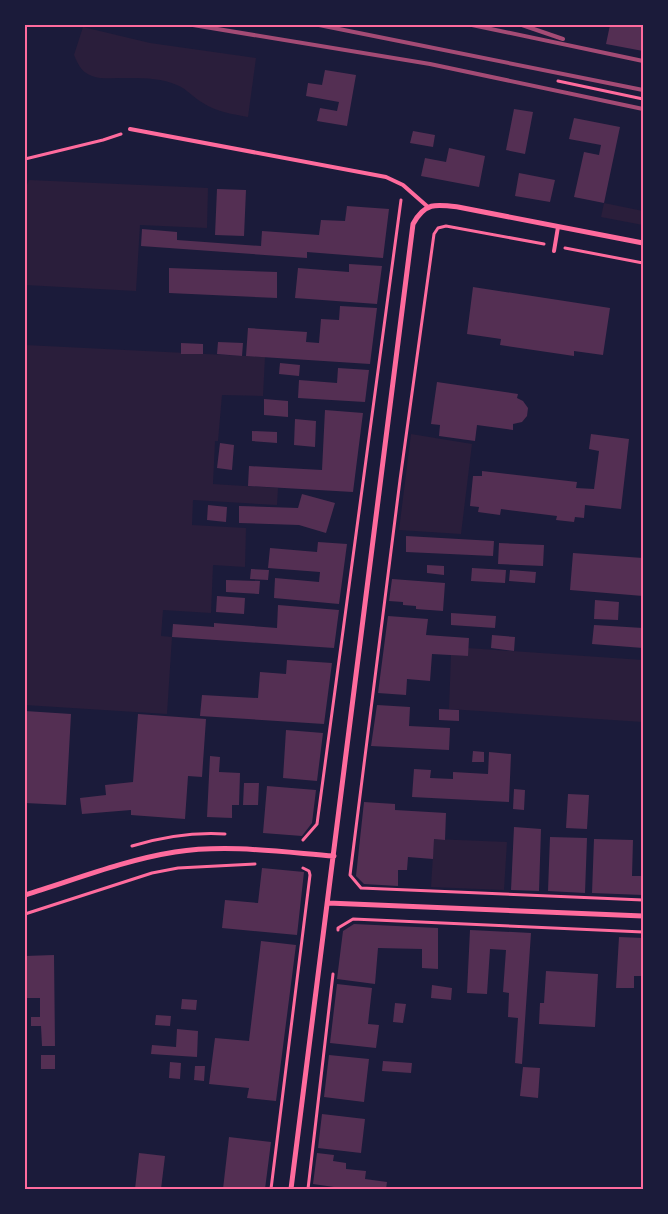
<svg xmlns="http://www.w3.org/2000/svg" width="668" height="1214" viewBox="0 0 668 1214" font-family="Lora,serif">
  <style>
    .green { fill: #2a1e3b }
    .building { fill: #542f53 }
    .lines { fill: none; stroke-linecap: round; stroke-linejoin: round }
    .path { stroke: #ff6b9d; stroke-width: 3 }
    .service { stroke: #ff6b9d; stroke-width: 4 }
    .minor { stroke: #ff6b9d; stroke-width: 5 }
    .rail { stroke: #a44b75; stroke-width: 4 }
    .neatline { fill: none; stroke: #ff6b9d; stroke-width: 2 }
  </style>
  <rect width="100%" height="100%" fill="#1b1b3a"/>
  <path class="green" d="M83 27 150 43 256 58 248 117C233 114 216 112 203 103 194 98 187 89 177 85 154 75 124 79 100 78 84 75 80 69 74 55Z
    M29 180 208 188 207 228 140 225 136 291 25 285V190Z
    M604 203 643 211V225L601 217Z
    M25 345 265 357 263 396 222 395 218 441H215L213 484 278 488 277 505 193 500 192 525 246 528 245 567 213 565 211 613 163 610 161 636 172 637 167 714 25 705Z
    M411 434 472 444 461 534 399 530Z
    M468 648 643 660V722L449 709 451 655 468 656Z
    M434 839 507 842 504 890 431 887Z"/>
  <path class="building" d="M610 25H643V51L606 44Z
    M325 70 356 75 347 126 317 121 320 108 337 111 339 102 306 96 308 83 322 85Z
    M514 109 533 112 525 154 506 150Z
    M574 118 620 127 604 203 574 197 584 152 599 155 601 145 569 139Z
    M413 131 435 135 433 147 410 143Z
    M449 148 485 156 479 187 421 176 425 158 446 162Z
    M519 173 555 180 550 202 515 196Z
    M217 189 246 190 244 236 215 235Z
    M347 206 389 209 383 258 307 252V258L141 246 142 229 177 232V240L261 246 262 231 319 235 321 220 345 221Z
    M349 264 382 266 377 304 295 298 298 268 349 272Z
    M169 268 277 272V298L169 293Z
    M473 287 610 308 603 355 574 351V356L500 345 501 339 467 334Z
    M340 306 377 308 370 364 246 356 248 328 307 332 306 342 319 343 321 319 339 320Z
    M218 342 243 343 242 356 217 354Z
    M181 343 203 344V354H181Z
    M280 363 300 365 299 376 279 374Z
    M338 368 369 370 365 402 298 398 299 380 337 383Z
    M437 382 518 394 517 398 523 401 528 408 527 416 522 422 513 424V430L477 425 475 441 439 436 440 425 431 424Z
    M264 399 288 401V417L264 415Z
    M325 410 363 413 353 492 248 486 249 466 322 470Z
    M295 419 316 421 315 447 294 445Z
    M252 431 277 432V443L252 441Z
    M591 434 629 439 621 509 585 505 584 518 575 517 574 522 556 520 557 516 501 509 500 515 478 512 479 507 470 506 473 476H482V471L577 482 576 488 594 489 599 451 589 449Z
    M220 443 234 445 232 470 217 468Z
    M302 494 335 503 326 533 299 525 239 523V506L298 508Z
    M208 505 227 507 226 522 207 520Z
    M406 536 494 541 493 556 406 552Z
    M318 542 347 544 339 604 274 598 275 578 319 582 320 572 268 568 270 548 317 552Z
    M499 543 544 545 543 566 498 564Z
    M573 553 643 558V596L570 590Z
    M427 565 444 566V575L427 573Z
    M472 568 506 570 505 583 471 581Z
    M251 569 269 570 268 580 250 579Z
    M510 570 536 572 535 583 509 581Z
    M392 579 445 583 443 611 416 609V606L403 605V602L389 601Z
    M226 580 260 581 259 594 226 592Z
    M217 596 245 598 244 614 216 612Z
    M595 600 619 602 618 620 594 619Z
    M278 605 339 610 334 648 172 637 173 624 214 627V623L277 628Z
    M451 613 496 616 495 628 451 625Z
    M388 616 428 619 426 635 469 638 468 656 432 654 430 681 407 679 406 695 378 693Z
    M594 625 643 628V648L592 644Z
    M492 635 515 637 514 651 491 648Z
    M287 660 332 663 324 724 200 716 202 695 258 698 260 672 286 674Z
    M377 705 410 707 409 726 450 728 449 750 371 746Z
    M439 709 459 710V721L439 720Z
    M25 711 71 714 66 805 25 803Z
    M138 714 206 719 202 777 188 776 185 819 131 815V810L82 814 80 798 106 795 105 785 133 782Z
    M286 730 323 733 317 781 283 778Z
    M473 751 484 752V762H472Z
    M489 752 511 754 509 802 412 797 414 769 431 770 430 778 453 779V772L488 774Z
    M210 756 220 757 219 772 240 773 239 805H232V818L207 817Z
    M244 783H259L258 805H243Z
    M267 786 316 790 312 823 302 836 263 833Z
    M514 789 525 790 524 810 513 809Z
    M568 794 589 795 587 829 566 828Z
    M364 802 395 804V810L446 813 445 840 434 839 433 859 408 857 407 870H398V886L364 884 356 876Z
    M514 827 541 829 539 891 511 890Z
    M550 837 587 838 585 893 548 891Z
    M594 839 633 840 632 876H643V895L592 893Z
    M262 868 304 872 297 935 222 928 225 900 258 903Z
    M354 924 438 928V969L422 968V949L378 948 375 984 337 979 343 931Z
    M470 930 531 933 522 1064 515 1063 518 1018 508 1017 509 993 503 992 506 950 490 949 487 994 467 993Z
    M619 937 643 938V976H634V988H616Z
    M261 941 296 945 276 1101 247 1098 249 1088 209 1084 215 1038 249 1041Z
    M54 955 55 1046H42L41 1026H31V1017H40V998H25V956Z
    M546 971 598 974 595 1027 539 1024 540 1003H544Z
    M337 984 372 988 368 1024 379 1025 376 1048 330 1043Z
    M432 985 452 988 451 1000 431 998Z
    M182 999 197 1000 196 1010 181 1009Z
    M395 1003 406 1004 403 1023 393 1022Z
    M156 1015 171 1016 170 1026 155 1025Z
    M177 1029 198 1031 197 1057 151 1054 152 1045 176 1047Z
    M41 1055H55V1069H41Z
    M329 1055 369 1059 364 1102 324 1097Z
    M383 1061 412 1063 411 1073 382 1071Z
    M170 1062 181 1063 180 1079 169 1078Z
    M195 1066H205L204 1081 194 1080Z
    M523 1067 540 1068 538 1098 520 1096Z
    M322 1114 365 1119 361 1153 318 1148Z
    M229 1137 271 1142 265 1189H223Z
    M139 1153 165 1156 161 1189H135Z
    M317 1153 334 1155 333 1161 346 1163V1169L366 1171 365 1179 387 1182 386 1189H348L313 1184Z"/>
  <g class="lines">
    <path class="path" d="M558 81 643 99
      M25 159 103 140 121 134
      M544 244 446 226 438 228 434 234 400 480 350 875 361 888 643 900
      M565 248 643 263
      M303 840 317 824 401 200
      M132 846C162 837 194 832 225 834
      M25 914 152 873 178 868 255 864
      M338 930V928L353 919 643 932
      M271 1189 310 875 309 871 303 868
      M308 1189 333 974"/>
    <path class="service" d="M130 129 386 177 403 185 428 207
      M554 251 558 227"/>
    <path class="minor" d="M25 895C74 880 124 860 175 852 227 844 282 852 334 856
      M328 903 643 916
      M291 1189 413 224C425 202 436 204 458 207L643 243"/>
    <path class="rail" d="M193 25 430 64 643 109
      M319 25 643 90
      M472 25 643 61
      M522 25 563 39"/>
  </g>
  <rect width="668" height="1214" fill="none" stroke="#1b1b3a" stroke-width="52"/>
  <rect x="26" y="26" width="616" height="1162" class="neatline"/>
</svg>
